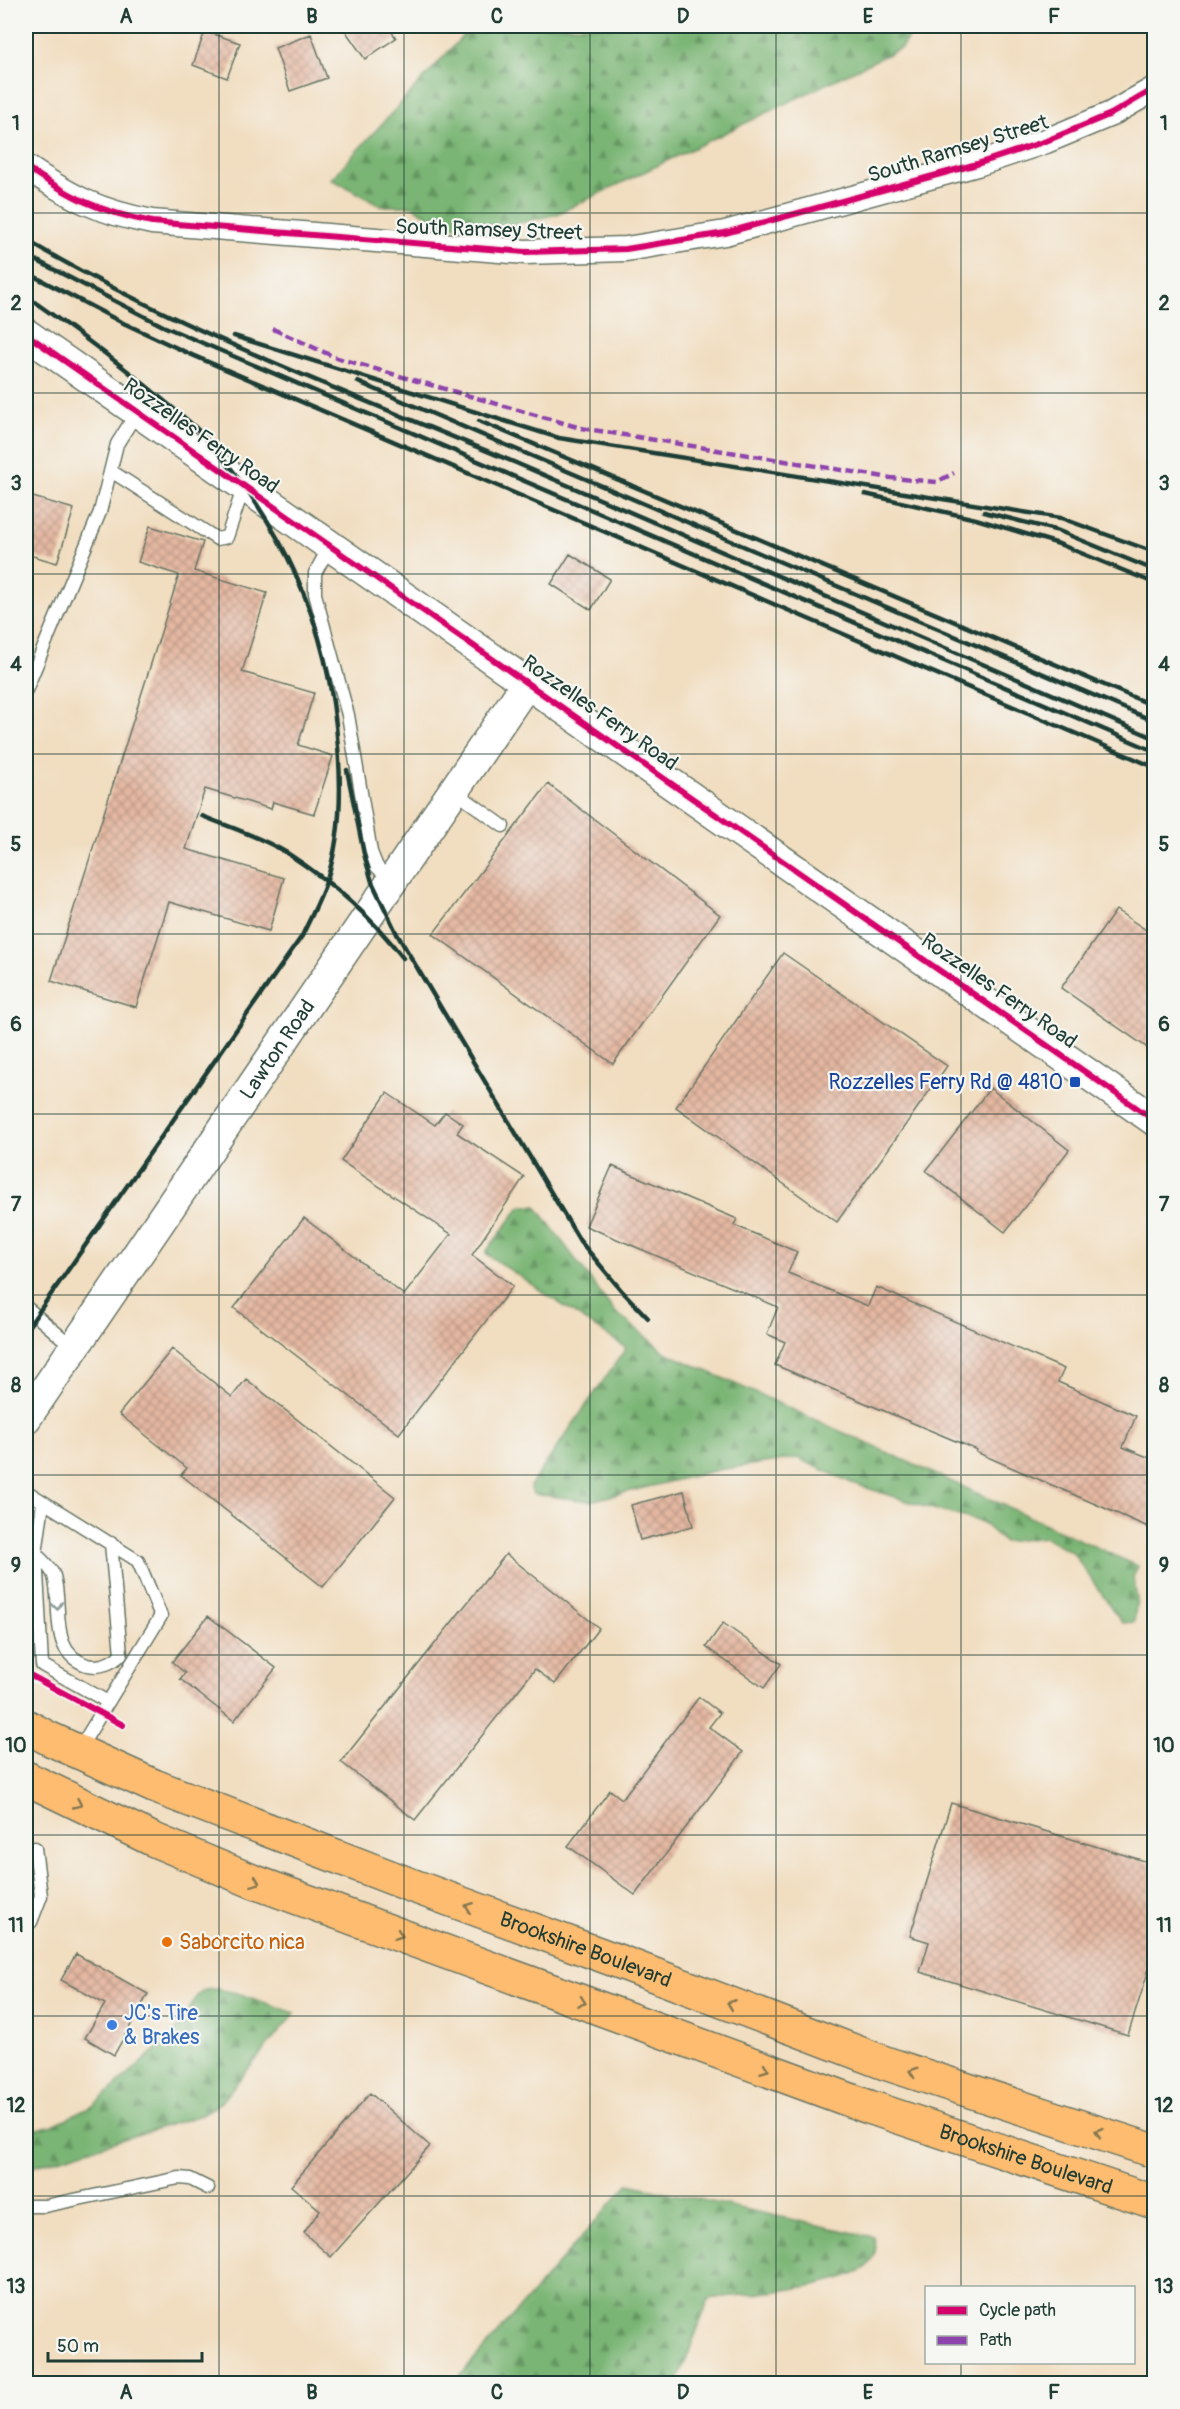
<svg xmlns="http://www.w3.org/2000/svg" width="1180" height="2409" viewBox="0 0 1180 2409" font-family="Pangolin,sans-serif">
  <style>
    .forest { fill: url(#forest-firs); stroke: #4c7954; stroke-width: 1.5 }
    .building { fill: url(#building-cross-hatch) }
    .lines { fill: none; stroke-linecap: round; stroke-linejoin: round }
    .service-casing { stroke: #687565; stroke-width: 15 }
    .minor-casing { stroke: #687565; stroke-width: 27 }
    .tertiary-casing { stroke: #687565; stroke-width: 33 }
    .trunk-casing { stroke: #687565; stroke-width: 36 }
    .service { stroke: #fff; stroke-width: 12 }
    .minor { stroke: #fff; stroke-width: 24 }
    .tertiary { stroke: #fff; stroke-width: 30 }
    .trunk { stroke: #fdbc70; stroke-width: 33 }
    .rail { stroke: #1f3d34; stroke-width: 4.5 }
    .quiet { stroke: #8e44ad; stroke-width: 4.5; stroke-dasharray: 9 4.5; stroke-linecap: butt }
    .cycleway-casing { stroke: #f6f6f2; stroke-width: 10 }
    .cycleway { stroke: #d6006c; stroke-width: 6 }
    .oneway { stroke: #8f9e9a }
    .oneway2 { stroke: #83764f }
    .grid { fill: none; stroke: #1f3d34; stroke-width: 1.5; stroke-opacity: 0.55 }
    .transit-dot { fill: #1a4fb4; stroke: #f6f6f2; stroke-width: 2 }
    .food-dot { fill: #e8710a; stroke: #f6f6f2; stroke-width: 2 }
    .shop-dot { fill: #3f7fe0; stroke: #f6f6f2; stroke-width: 2 }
    .labels { text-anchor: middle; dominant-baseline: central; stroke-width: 4.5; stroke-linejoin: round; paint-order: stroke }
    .street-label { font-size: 21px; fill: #1f3d34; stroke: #f6f6f2 }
    .transit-label { font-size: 21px; fill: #164399; stroke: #f6f6f2; text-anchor: end }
    .food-label { font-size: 21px; fill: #c56008; stroke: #f6f6f2; text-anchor: start }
    .shop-label { font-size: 21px; fill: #366cbe; stroke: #f6f6f2; text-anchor: start }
    .neatline { fill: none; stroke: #1f3d34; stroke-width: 2 }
    .grid-label { font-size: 20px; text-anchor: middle; font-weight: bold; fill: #1f3d34 }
  </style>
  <defs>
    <pattern id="forest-firs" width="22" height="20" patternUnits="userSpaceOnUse" patternTransform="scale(1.5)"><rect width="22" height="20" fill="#7ab574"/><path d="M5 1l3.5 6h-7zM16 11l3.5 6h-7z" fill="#639460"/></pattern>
    <pattern id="building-cross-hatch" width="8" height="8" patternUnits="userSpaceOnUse" patternTransform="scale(1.5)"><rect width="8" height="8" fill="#e5b8a2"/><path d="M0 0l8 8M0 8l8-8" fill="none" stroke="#b99785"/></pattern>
  </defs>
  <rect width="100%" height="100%" fill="#f6f6f2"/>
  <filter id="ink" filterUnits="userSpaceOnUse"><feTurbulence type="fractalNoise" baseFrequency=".0167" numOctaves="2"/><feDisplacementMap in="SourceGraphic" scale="12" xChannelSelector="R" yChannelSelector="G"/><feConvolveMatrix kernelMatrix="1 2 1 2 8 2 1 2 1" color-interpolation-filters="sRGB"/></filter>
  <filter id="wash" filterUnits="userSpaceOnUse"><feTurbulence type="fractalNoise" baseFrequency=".008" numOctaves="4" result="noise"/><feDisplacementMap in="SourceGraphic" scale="24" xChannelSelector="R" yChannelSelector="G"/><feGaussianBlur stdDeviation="1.35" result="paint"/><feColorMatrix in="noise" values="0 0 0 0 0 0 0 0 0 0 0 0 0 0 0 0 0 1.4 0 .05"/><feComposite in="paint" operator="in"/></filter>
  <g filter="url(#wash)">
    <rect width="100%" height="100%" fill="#f1ddbf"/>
    <path class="forest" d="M472 26H916L901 48 557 214 511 225 445 226 412 206H382L331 179Z
      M521 1206H536L613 1310 665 1352 1138 1566 1133 1577 1137 1599 1134 1622 1122 1623 1073 1553 1045 1537 1004 1542 982 1522 922 1506 852 1483 797 1458 718 1470 590 1501 533 1494 530 1486 626 1348 485 1253Z
      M216 1989 237 1993 295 2013 220 2103 201 2115 26 2169V2132L53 2125 93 2106 175 2032 198 1995 205 1990Z
      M628 2184 873 2237C875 2246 878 2255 870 2263 849 2288 743 2294 709 2299L677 2383H454Z"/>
    <g id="blocks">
      <path class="building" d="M342 26H388L396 38 365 59Z
        M205 31 240 43 227 78 193 65Z
        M311 34 327 78 290 91 275 48Z
        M26 495 74 509 57 563 26 554Z
        M150 526 203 542 194 571 267 593 242 672 314 693 298 745 333 756 314 814 273 802 271 809 205 789 186 849 284 878 269 931 169 902 136 1007 51 981 179 575 138 562Z
        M570 554 610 579 591 610 551 584Z
        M548 784 720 915 613 1064 433 934Z
        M1116 910 1155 936V1053L1061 988Z
        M783 953 947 1066 837 1222 676 1107Z
        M990 1088 1069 1150 1005 1232 926 1171Z
        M387 1093 435 1125 445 1112 463 1124 457 1133 524 1177 472 1255 513 1286 399 1434 234 1308 304 1218 404 1295 451 1234 341 1161Z
        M612 1166 737 1219 734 1225 797 1252 788 1273 868 1306 876 1287 1064 1369 1058 1382 1136 1416 1123 1447 1155 1460V1530L976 1452 977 1450 775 1365 785 1342 767 1334 778 1307 586 1226Z
        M172 1349 232 1397 246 1379 395 1497 323 1587 181 1475 187 1468 119 1414Z
        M684 1491 693 1526 640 1540 631 1505Z
        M506 1554 599 1628 555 1684 535 1669 415 1820 341 1762Z
        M208 1616 276 1668 234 1721 180 1679 185 1673 172 1662Z
        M723 1623 781 1664 764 1688 706 1647Z
        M699 1697 720 1713 709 1727 743 1752 635 1895 568 1846 610 1790 622 1799Z
        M951 1803 1155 1864V1950L1128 2035 920 1972 929 1942 910 1936Z
        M76 1954 148 1994 114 2055 85 2038 105 2004 61 1980Z
        M370 2093 430 2146 331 2257 304 2233 320 2210 291 2186Z"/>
    </g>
  </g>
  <g filter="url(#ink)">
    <use href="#blocks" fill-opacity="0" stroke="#687565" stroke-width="1.5"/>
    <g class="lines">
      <defs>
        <path id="service" d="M111 471 217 539 227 537 244 486
          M330 546 315 573V594L348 715 371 852 377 867 392 881
          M26 690 100 512 117 444 137 412
          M454 791 503 826
          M26 1307 74 1348
          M26 1491 138 1561 161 1616 78 1751
          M43 1503 36 1554 42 1665 108 1702
          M36 1554C42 1560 51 1568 54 1576 63 1608 48 1652 87 1665 100 1668 113 1663 121 1654L111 1543
          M31 1922 41 1896 35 1848
          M26 2206H45L179 2178 190 2179 208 2188"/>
        <path id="minor" d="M26 167C72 198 97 211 152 222L525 252 626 249 725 233 977 164 1046 141 1111 114 1154 89"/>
        <g id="tertiary">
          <path d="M26 334 1154 1120"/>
          <path id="s1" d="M26 1418 527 683"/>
        </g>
        <g id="trunk">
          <path id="s2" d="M26 1726 48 1738 154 1786 408 1884 623 1963 885 2063 1154 2151"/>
          <path id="s3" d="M26 1778 152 1839 252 1881 869 2107 1154 2202"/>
        </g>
      </defs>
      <use href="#service" class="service-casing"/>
      <use href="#minor" class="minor-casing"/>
      <use href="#tertiary" class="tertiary-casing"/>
      <use href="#trunk" class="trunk-casing"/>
      <use href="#service" class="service"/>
      <use href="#minor" class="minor"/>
      <use href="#tertiary" class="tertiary"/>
      <use href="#trunk" class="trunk"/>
      <path class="rail" d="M26 240C180 331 351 394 516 463 729 554 941 648 1154 738
        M26 255 163 326 1154 751
        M26 272 119 321 192 355 1154 767
        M26 296C73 329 119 362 163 400 176 411 190 421 201 433 284 524 329 624 338 747 342 793 341 839 326 882 320 901 310 918 302 936L26 1330
        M234 336 559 438 1061 518 1154 552
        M358 382 1154 721
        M479 421 1154 706
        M865 494 976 519 1059 544 1154 583
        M984 512 1059 531 1154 570
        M347 770 364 854 372 882 397 934 580 1241 621 1290 648 1318
        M202 816C229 827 261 837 287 853 330 881 372 917 403 958"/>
      <path class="quiet" d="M273 329 337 358 581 428 891 478 937 482 954 473"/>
      <defs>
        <path id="cycleway" d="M26 167C72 198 97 211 152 222L525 252 626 249 725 233 977 164 1046 141 1111 114 1154 89
          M26 334 1154 1120
          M26 1673 123 1725"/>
      </defs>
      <use href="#cycleway" class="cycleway-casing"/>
      <use href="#cycleway" class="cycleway"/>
    </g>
    <defs><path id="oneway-chevron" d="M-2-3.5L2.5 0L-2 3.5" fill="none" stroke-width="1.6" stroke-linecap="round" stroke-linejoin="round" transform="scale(1.5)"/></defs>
    <use class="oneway" href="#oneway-chevron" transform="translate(57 1606) rotate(83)"/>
    <g class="oneway2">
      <use href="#oneway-chevron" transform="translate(78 1804) rotate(25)"/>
      <use href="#oneway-chevron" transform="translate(256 1882) rotate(21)"/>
      <use href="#oneway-chevron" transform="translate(469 1907) rotate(-159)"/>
      <use href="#oneway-chevron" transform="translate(399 1935) rotate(20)"/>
      <use href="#oneway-chevron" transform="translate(582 2002) rotate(20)"/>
      <use href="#oneway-chevron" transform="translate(731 2004) rotate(-159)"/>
      <use href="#oneway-chevron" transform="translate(765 2069) rotate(20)"/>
      <use href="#oneway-chevron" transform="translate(913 2072) rotate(-162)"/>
      <use href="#oneway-chevron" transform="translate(1099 2132) rotate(-162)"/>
    </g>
  </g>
  <path class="grid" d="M219 26V2384M404 26V2384M590 26V2384M776 26V2384M961 26V2288M26 213H1154M26 393H1154M26 574H1154M26 754H1154M26 934H1154M26 1114H1154M26 1295H1154M26 1475H1154M26 1655H1154M26 1835H1154M26 2016H1154M26 2196H1154M961 2362V2384"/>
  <rect class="transit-dot" x="1069" y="1076" width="12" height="12" rx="3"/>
  <circle class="food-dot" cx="167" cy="1942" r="6"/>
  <circle class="shop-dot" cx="112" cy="2025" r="6"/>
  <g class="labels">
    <g class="street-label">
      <text transform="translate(958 149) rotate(-17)">South Ramsey Street</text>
      <text transform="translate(489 230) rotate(2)">South Ramsey Street</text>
      <text transform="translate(201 436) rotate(35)">Rozzelles Ferry Road</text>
      <text transform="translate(600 713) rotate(35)">Rozzelles Ferry Road</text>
      <text transform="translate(999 991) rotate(35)">Rozzelles Ferry Road</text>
      <text stroke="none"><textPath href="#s1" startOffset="446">Lawton Road</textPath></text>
      <text stroke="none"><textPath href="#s2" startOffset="603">Brookshire Boulevard</textPath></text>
      <text stroke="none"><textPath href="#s3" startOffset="1071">Brookshire Boulevard</textPath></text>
    </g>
    <g class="transit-label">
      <text x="1063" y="1082">Rozzelles Ferry Rd @ 4810</text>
    </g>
    <g class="food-label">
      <text x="179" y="1942">Saborcito nica</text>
    </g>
    <g class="shop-label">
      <text x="124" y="2013">JC's Tire<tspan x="124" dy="24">&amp; Brakes</tspan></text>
    </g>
  </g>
  <rect width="1180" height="2409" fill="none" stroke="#f6f6f2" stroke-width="66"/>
  <rect x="925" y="2286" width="210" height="78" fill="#f6f6f2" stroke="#a0aca6" stroke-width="1.5"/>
  <rect x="937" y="2306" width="30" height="9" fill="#d6006c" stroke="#a0aca6" stroke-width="1.5"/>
  <text x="979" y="2316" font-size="18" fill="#1f3d34">Cycle path</text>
  <rect x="937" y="2336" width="30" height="9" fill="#8e44ad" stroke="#a0aca6" stroke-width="1.5"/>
  <text x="979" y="2346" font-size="18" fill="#1f3d34">Path</text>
  <path d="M48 2352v9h154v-9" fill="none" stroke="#1f3d34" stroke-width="3"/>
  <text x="57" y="2352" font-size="18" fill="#1f3d34" stroke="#f6f6f2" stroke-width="4.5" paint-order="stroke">50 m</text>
  <rect x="33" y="33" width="1114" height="2343" class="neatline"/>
  <g class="grid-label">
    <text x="126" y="23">A</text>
    <text x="312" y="23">B</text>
    <text x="497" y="23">C</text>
    <text x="683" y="23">D</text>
    <text x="868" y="23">E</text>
    <text x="1054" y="23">F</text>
    <text x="16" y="130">1</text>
    <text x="1164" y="130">1</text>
    <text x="16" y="310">2</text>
    <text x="1164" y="310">2</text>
    <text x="16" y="490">3</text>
    <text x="1164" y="490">3</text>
    <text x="16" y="671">4</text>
    <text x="1164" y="671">4</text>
    <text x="16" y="851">5</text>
    <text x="1164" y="851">5</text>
    <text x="16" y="1031">6</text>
    <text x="1164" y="1031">6</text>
    <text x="16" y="1211">7</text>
    <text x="1164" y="1211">7</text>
    <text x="16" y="1392">8</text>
    <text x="1164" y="1392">8</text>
    <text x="16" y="1572">9</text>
    <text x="1164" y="1572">9</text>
    <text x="16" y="1752">10</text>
    <text x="1164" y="1752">10</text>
    <text x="16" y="1932">11</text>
    <text x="1164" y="1932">11</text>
    <text x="16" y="2112">12</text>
    <text x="1164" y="2112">12</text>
    <text x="16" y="2293">13</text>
    <text x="1164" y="2293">13</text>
    <text x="126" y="2399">A</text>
    <text x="312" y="2399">B</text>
    <text x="497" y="2399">C</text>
    <text x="683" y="2399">D</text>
    <text x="868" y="2399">E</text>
    <text x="1054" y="2399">F</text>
  </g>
</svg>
